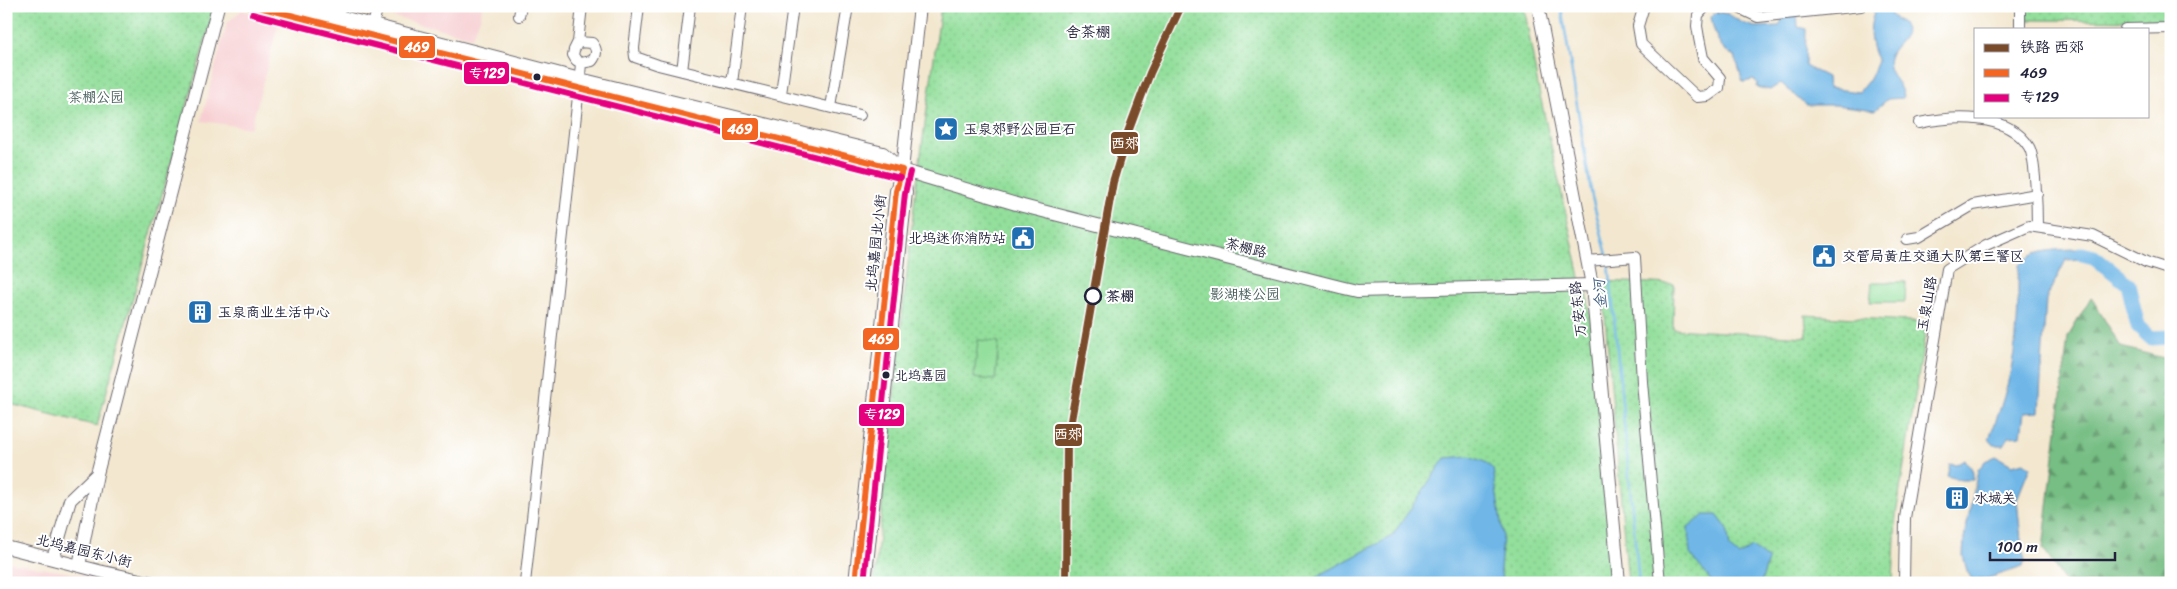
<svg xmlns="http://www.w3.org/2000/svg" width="2177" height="589" viewBox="0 0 2177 589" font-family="Sriracha,'LXGW WenKai TC',sans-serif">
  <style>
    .built { fill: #f7cfd2 }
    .forest { fill: url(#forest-firs); stroke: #4c705f }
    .park { fill: url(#park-dots); stroke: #5a806b }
    .pitch { fill: #93df9b; stroke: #5a806b }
    .water { fill: #70b7e7; stroke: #496c91 }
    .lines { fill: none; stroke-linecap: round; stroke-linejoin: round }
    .stream { stroke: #70b7e7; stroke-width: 2.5 }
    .river { stroke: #70b7e7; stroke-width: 15 }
    .minor-casing { stroke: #6b676f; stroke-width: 12 }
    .tertiary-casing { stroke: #6b676f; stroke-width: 14 }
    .minor { stroke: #fff; stroke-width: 10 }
    .tertiary { stroke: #fff; stroke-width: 12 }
    .bus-1-casing { stroke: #fff; stroke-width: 10 }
    .bus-2-casing { stroke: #fff; stroke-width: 10 }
    .bus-1 { stroke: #f26522; stroke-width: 6 }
    .bus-2 { stroke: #e5007d; stroke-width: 6 }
    .rail-1-casing { stroke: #fff; stroke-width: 11 }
    .rail-1 { stroke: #7a4b2a; stroke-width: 8 }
    .bus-dot { fill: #22223b; stroke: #fff; stroke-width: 2 }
    .stop-dot { fill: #fff; stroke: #22223b; stroke-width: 2.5 }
    .labels { text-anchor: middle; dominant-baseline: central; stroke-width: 4; stroke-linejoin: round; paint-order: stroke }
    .bus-label { font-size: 13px; fill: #22223b; stroke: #fff; text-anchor: start }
    .park-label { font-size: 14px; fill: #445b58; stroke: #fff }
    .poi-label { font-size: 14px; fill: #22223b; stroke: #fff; text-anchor: start }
    .street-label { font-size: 14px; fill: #22223b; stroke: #fff }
    .stop-label { font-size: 14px; font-weight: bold; fill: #22223b; stroke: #fff; text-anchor: start }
    .neighbourhood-label { font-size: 15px; fill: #22223b; stroke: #fff }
    .water-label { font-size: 15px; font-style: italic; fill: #415e80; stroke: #fff }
    .line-badge { stroke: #fff; stroke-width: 2 }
    .badge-label { font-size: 14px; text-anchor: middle; font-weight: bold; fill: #fff }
  </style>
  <defs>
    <pattern id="forest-firs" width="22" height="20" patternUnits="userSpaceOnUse" patternTransform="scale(1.25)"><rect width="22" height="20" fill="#76be83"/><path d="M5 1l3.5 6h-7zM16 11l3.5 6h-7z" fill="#609a6c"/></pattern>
    <pattern id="park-dots" width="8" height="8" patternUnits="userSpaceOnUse" patternTransform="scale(1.25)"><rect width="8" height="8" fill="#93df9b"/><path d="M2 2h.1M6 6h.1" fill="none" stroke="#7ebf86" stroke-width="1.8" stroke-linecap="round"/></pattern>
  </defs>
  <rect width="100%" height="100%" fill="#fff"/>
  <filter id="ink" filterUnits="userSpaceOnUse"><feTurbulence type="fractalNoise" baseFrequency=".02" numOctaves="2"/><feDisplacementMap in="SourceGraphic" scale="10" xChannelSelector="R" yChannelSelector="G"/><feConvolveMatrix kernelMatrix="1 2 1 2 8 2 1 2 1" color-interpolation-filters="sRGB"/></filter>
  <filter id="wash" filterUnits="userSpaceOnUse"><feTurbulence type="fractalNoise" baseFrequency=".0096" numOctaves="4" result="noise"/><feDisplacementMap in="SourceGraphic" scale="20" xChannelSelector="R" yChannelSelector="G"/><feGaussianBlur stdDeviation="1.12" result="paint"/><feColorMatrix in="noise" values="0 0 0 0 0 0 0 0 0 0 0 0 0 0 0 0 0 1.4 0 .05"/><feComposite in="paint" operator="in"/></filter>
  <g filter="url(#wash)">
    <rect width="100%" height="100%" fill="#f3e7cf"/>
    <path class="built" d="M389 6H482L481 16 472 37 387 15Z
      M242 10 279 21 251 128 201 121 227 23Z
      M6 562 93 577 92 583H6Z"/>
    <path class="forest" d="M2091 297 2121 347 2171 360V583H2066L2043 549 2068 337Z"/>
    <path class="park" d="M6 6H215L97 426 6 403Z
      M941 6H1524L1538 86 1582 286 1587 288 1616 583H874L915 197Z
      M2022 6H2171V21L2022 20Z
      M1602 281 1674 284 1673 329 1807 337 1805 315 1927 322 1896 515 1893 583H1628Z"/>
    <path class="pitch" d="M1872 282H1906L1905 302H1870Z
      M978 340 999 342 995 380 974 378Z"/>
    <path class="water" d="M1788 6H1799L1797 9 1798 27 1806 29 1805 66 1827 77 1828 88 1859 92 1871 77 1878 61C1869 46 1868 28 1874 13L1871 6H1891V15L1902 23 1906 32C1902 43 1892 47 1889 58 1885 73 1903 84 1903 98L1888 99 1875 110 1835 105H1805L1781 83 1770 90 1757 87 1758 83 1754 80 1743 82 1735 56C1719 50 1714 33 1711 17L1716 12 1728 14 1743 23 1755 27 1779 26Z
      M2075 249 2082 250 2081 259 2066 260 2046 299 2039 412 2024 413 2021 436 2009 437 2004 445H1994L1989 439C2004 402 2015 363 2017 323 2019 303 2017 284 2019 265 2035 249 2054 250 2075 249Z
      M1469 456 1485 462 1493 469 1503 536 1500 569 1503 583H1315L1318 576 1392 536 1445 458Z
      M1996 456 2012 465 2024 462 2030 467 2017 499 2022 550 2025 560 2023 567C2013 570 1979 582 1973 581L1967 571 1963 555 1964 539 1978 470 1985 461Z
      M1964 460C1971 466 1974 470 1973 480H1961L1947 476 1950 464 1956 465Z
      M1704 515H1717L1727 528 1730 548 1739 556 1752 547 1768 560 1761 583H1713L1690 554 1688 528Z"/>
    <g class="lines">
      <path class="stream" d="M1561 6 1592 197 1607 255
        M1609 263 1639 583"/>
      <path class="river" d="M2082 254 2094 257 2128 284 2138 326 2151 338 2171 337"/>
    </g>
  </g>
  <g filter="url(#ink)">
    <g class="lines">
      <defs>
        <path id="minor" d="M639 6 634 48 635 57 658 65 860 115
          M1644 6 1638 26 1641 44 1697 97 1708 96 1719 88 1720 78 1703 58 1699 38 1697 26 1698 15 1706 6
          M1735 6 1758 17 1861 6
          M2020 6V29
          M519 16 521 6
          M2125 29 2171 28
          M371 32 378 6
          M578 42 592 43C597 49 598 54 592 61L581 63
          M682 71 690 6
          M732 83 742 6
          M781 94 793 6
          M831 107 848 6
          M1919 123C1953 116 2008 112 2029 147 2036 159 2037 212 2037 227
          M1907 239 1919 237 1973 205 2037 194
          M1587 261 1635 257 1642 382 1660 583
          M525 583 579 87 581 63 576 60 573 55 574 50 578 42 582 6
          M1904 583 1905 518 1947 269 1986 245 2029 226 2093 236 2146 262 2171 270"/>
        <path id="tertiary" d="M254 6 881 164 1023 206 1340 287 1357 291 1592 285
          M300 6 580 79 883 153 898 167
          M1538 6 1592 285 1619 583
          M6 547 99 571 154 583
          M53 559 70 500 97 474
          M79 566 97 474 218 6
          M855 583 896 191 902 170 920 6
          M865 583 906 192 903 173"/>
      </defs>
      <use href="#minor" class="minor-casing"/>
      <use href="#tertiary" class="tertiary-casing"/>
      <use href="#minor" class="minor"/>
      <use href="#tertiary" class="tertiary"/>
      <defs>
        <path id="bus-1" d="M255 6 902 170
          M855 583 896 191 902 170"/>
        <path id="bus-2" d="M252 14 900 178
          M864 583 905 193 910 172"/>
      </defs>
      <use href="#bus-1" class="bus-1-casing"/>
      <use href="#bus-2" class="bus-2-casing"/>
      <use href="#bus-1" class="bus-1"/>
      <use href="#bus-2" class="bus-2"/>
      <defs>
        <path id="rail-1" d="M1066 583 1067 443 1113 182 1128 132 1150 73 1181 6"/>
      </defs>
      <use href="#rail-1" class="rail-1-casing"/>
      <use href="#rail-1" class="rail-1"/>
    </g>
  </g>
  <defs>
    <symbol id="sight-square" viewBox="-11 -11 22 22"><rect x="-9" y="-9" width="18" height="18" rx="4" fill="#1f6fb2" stroke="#fff"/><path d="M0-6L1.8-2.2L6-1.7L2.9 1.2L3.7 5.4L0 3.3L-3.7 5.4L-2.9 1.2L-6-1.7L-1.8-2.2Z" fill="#fff"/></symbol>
    <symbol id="civic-square" viewBox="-11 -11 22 22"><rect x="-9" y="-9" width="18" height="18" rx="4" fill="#1f6fb2" stroke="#fff"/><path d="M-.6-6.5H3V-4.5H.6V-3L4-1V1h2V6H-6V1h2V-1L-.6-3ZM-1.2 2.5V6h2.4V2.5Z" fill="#fff"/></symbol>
    <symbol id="building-square" viewBox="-11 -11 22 22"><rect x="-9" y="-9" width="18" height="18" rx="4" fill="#1f6fb2" stroke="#fff"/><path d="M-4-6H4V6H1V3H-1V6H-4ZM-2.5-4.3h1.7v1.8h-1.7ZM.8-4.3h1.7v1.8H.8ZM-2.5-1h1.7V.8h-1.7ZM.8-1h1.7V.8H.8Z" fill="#fff"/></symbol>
  </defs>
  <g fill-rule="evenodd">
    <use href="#sight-square" x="932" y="115" width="28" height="28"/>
    <use href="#civic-square" x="1009" y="224" width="28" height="28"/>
    <use href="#civic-square" x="1810" y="242" width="28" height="28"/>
    <use href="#building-square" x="186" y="298" width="28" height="28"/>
    <use href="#building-square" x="1943" y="484" width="28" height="28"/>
  </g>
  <g class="bus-dot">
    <circle cx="537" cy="77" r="4.5"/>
    <circle cx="886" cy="375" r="4.5"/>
  </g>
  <circle class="stop-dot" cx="1093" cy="296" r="8"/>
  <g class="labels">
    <g class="bus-label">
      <text x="895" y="375">北坞嘉园</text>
    </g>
    <g class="park-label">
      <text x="96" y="97">茶棚公园</text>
      <text x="1245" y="294">影湖楼公园</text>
    </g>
    <g class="poi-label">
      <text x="964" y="129">玉泉郊野公园巨石</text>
      <text x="1006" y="238" text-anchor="end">北坞迷你消防站</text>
      <text x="1842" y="256">交管局黄庄交通大队第三警区</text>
      <text x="218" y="312">玉泉商业生活中心</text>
      <text x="1974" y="498">水城关</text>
    </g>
    <g class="street-label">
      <text transform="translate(876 243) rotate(-84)">北坞嘉园北小街</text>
      <text transform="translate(1246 248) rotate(14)">茶棚路</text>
      <text transform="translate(1927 304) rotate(-80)">玉泉山路</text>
      <text transform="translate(1578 309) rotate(-96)">万安东路</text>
      <text transform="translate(84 551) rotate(14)">北坞嘉园东小街</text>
    </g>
    <g class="stop-label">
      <text x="1106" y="296">茶棚</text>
    </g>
    <g class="neighbourhood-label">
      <text x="1088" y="32">舍茶棚</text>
    </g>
    <g class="water-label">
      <text transform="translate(1600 294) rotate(-95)">金河</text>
    </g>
  </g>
  <g class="line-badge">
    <rect x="398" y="35" width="38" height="24" rx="5" fill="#f26522"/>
    <rect x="463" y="61" width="47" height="24" rx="5" fill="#e5007d"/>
    <rect x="721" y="117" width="38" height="24" rx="5" fill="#f26522"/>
    <rect x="1110" y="131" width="29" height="24" rx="5" fill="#7a4b2a"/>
    <rect x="862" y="327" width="38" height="24" rx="5" fill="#f26522"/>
    <rect x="858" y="403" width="47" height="24" rx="5" fill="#e5007d"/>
    <rect x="1054" y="423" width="29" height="24" rx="5" fill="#7a4b2a"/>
  </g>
  <g class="badge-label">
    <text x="417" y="52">469</text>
    <text x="487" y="78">专129</text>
    <text x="740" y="134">469</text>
    <text x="1125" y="148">西郊</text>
    <text x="881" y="344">469</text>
    <text x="882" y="419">专129</text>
    <text x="1068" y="439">西郊</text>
  </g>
  <rect width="2177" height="589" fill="none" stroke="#fff" stroke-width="25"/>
  <rect x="1974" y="28" width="175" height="90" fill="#ffffff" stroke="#a7a7b1"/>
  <rect x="1984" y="44" width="25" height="8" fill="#7a4b2a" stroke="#a7a7b1"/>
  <text x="2020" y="52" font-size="15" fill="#22223b">铁路 西郊</text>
  <rect x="1984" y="69" width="25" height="8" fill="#f26522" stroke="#a7a7b1"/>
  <text x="2020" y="78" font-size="15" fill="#22223b">469</text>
  <rect x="1984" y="94" width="25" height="8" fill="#e5007d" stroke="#a7a7b1"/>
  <text x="2020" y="102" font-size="15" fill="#22223b">专129</text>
  <path d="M1990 552v8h125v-8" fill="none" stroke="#22223b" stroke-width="2.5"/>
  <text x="1997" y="552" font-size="15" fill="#22223b" stroke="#ffffff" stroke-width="4" paint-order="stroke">100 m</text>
</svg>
